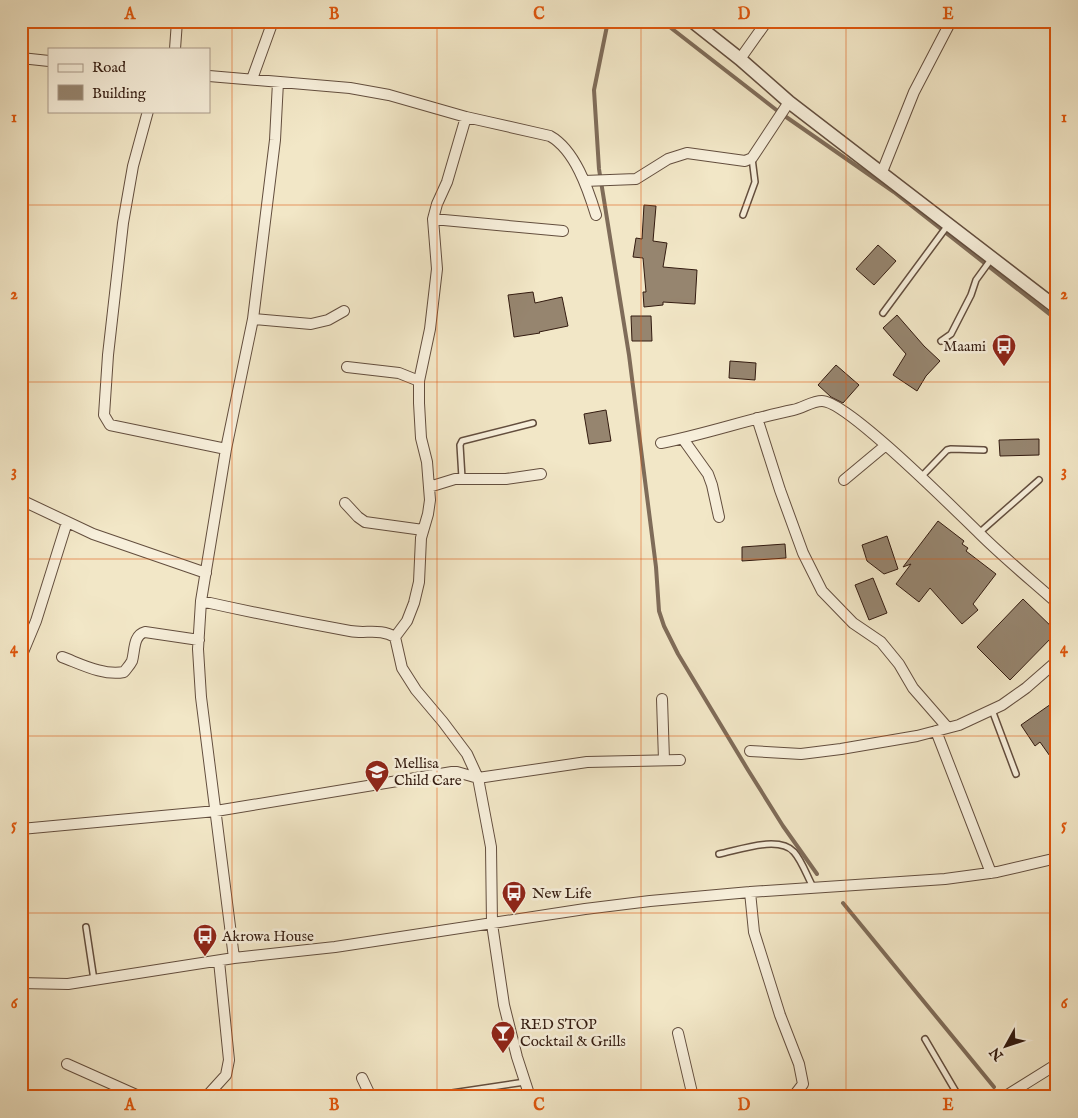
<svg xmlns="http://www.w3.org/2000/svg" width="1078" height="1118" viewBox="0 0 1078 1118" font-family="'IM FELL English',serif">
  <style>
    .lines { fill: none; stroke-linecap: round; stroke-linejoin: round }
    .stream { stroke: #7f6c59; stroke-width: 4 }
    .building { fill: #96856f; stroke: #331b10 }
    .service-casing { stroke: #634e3e; stroke-width: 8 }
    .minor-casing { stroke: #634e3e; stroke-width: 12 }
    .tertiary-casing { stroke: #634e3e; stroke-width: 15 }
    .service { stroke: #f7efdb; stroke-width: 5 }
    .minor { stroke: #f7efdb; stroke-width: 10 }
    .tertiary { stroke: #f7efdb; stroke-width: 12 }
    .grid { fill: none; stroke: #df560c; stroke-width: 1; stroke-opacity: 0.55 }
    .labels { text-anchor: middle; dominant-baseline: central; stroke-width: 5; stroke-linejoin: round; paint-order: stroke }
    .poi-label { font-size: 15px; fill: #331b10; stroke: #f7efdb; text-anchor: start }
    .neatline { fill: none; stroke: #df560c; stroke-width: 2 }
    .grid-label { font-size: 16px; text-anchor: middle; font-weight: bold; fill: #df560c }
  </style>
  <rect width="100%" height="100%" fill="#f2e7c7"/>
  <filter id="stains"><feTurbulence type="fractalNoise" baseFrequency=".004" numOctaves="4"/><feColorMatrix values="0 0 0 0 .2 0 0 0 0 .09 0 0 0 0 .02 0 0 0 .5 -.17"/></filter>
  <radialGradient id="worn" r=".72"><stop offset=".6" stop-color="#630" stop-opacity="0"/><stop offset="1" stop-color="#630" stop-opacity=".3"/></radialGradient>
  <g class="lines">
    <path class="stream" d="M608 21 594 90 599 169 629 355 656 567 659 611 664 626 678 654 748 770 783 826 817 874
      M662 21 779 112 894 192 1057 320
      M843 903 994 1087"/>
  </g>
  <path class="building" d="M644 205 656 206 653 241 667 243 663 267 697 270 695 304 663 302V305L644 307 643 292H646L643 258 633 257 636 238 642 239Z
    M878 245 896 261 874 285 856 269Z
    M533 292 535 303 562 297 568 326 539 332 540 333 514 337 508 295Z
    M897 315 924 346 940 361 926 376 917 391 893 375 906 354 883 328Z
    M631 316H651L652 341H632Z
    M730 361 756 363 755 380 729 378Z
    M836 365 859 385 843 403 831 397 818 385Z
    M606 410 611 441 589 444 584 414Z
    M1039 439V455L1000 456 999 440Z
    M938 521 964 541 962 544 968 548 966 551 996 574 973 604 978 610 962 624 930 588 919 602 896 584 911 564 903 567Z
    M887 536 898 569 884 574 867 561 862 545Z
    M785 544 786 558 742 561V547Z
    M873 578 887 613 869 620 855 585Z
    M1023 599 1057 632 1010 680 977 647Z
    M1051 704 1057 711V766L1040 742 1035 746 1021 725Z"/>
  <g class="lines">
    <defs>
      <path id="service" d="M70 21 77 23
        M743 215 755 182 752 158
        M883 313 948 225
        M941 341 951 334 971 295 976 280 992 258
        M921 477 947 450 951 449 984 450
        M462 478 460 445 462 441 533 423
        M979 533 1039 480
        M992 710 1016 774
        M719 854C739 850 779 835 794 852 802 861 807 876 813 887
        M86 927 94 980
        M925 1039 959 1097
        M452 1093 525 1082"/>
      <path id="minor" d="M175 49 177 21
        M21 58 49 61
        M740 59 767 21
        M209 76 350 88 389 95 466 117 550 136C575 150 588 189 596 215
        M252 79 273 21
        M148 111 133 166 123 223 108 355 104 415 110 425 226 449
        M882 172 914 92 951 21
        M584 181 636 179 668 159 687 153 745 161 752 158 789 102
        M433 219 563 231
        M253 319 311 324 328 320 344 311
        M347 367 399 373 419 381
        M757 418 780 490 803 553 822 591 853 623 881 642 899 664 913 688 947 727
        M683 439 708 474 712 485 719 517
        M661 443C706 434 749 419 793 410 803 408 812 401 822 401 847 401 955 510 978 532 1003 557 1030 579 1057 603
        M844 480 886 445
        M429 487 455 479H506L541 474
        M21 500 93 534 206 573
        M345 503 358 517 365 522 423 530
        M201 601C250 612 300 622 350 631 366 634 380 628 395 637L402 668 416 690 443 722 467 754 478 778 491 847 492 924 504 1005 517 1057 530 1097
        M395 637 407 621 414 603 419 582 421 538 428 514 430 500 427 462 421 438 419 403V381L430 329 437 269 433 219 437 204 447 182 466 117
        M21 657 36 621 67 522
        M62 657C81 664 103 676 124 672 127 668 130 665 132 661 135 651 133 635 145 632L199 640
        M662 699 664 760
        M936 731 991 873
        M750 751 801 754 841 749 917 736 959 725 1002 705 1026 688 1057 661
        M21 829 216 811 452 772H457L478 778 587 762 680 760
        M750 892 754 932 780 1015 799 1064 803 1084 793 1097
        M234 958 201 697 198 649 201 601 226 449 253 319 275 140 278 82
        M21 983 68 984 234 958 335 947 585 909 650 901 750 892 945 879 997 872 1057 858
        M678 1033 693 1097
        M67 1064 141 1097
        M362 1078 371 1097
        M206 1097 226 1075 229 1060 219 961
        M1004 1097 1057 1064"/>
      <path id="tertiary" d="M692 21 740 59 789 102 1057 308"/>
    </defs>
    <use href="#service" class="service-casing"/>
    <use href="#minor" class="minor-casing"/>
    <use href="#tertiary" class="tertiary-casing"/>
    <use href="#service" class="service"/>
    <use href="#minor" class="minor"/>
    <use href="#tertiary" class="tertiary"/>
  </g>
  <path class="grid" d="M232 21V1097M437 21V1097M641 21V1097M846 21V1097M21 205H1057M21 382H1057M21 559H1057M21 736H1057M21 913H1057"/>
  <defs>
    <symbol id="bus-pin" viewBox="-11 -11 22 30"><path d="M0 17L-7.5 6A9.5 9.5 0 1 1 7.5 6Z" fill="#8f2418" stroke="#f7efdb"/><path d="M-5-6H5V4H4V6H2V4H-2V6H-4V4H-5ZM-3.5-4V0h7V-4ZM-3.5 1.2v1.5H-2V1.2ZM2 1.2v1.5H3.5V1.2Z" fill="#fff"/></symbol>
    <symbol id="school-pin" viewBox="-11 -11 22 30"><path d="M0 17L-7.5 6A9.5 9.5 0 1 1 7.5 6Z" fill="#8f2418" stroke="#f7efdb"/><path d="M0-5L7-2L0 1L-7-2ZM-4 1L0 2.5L4 1V4Q0 6-4 4Z" fill="#fff"/></symbol>
    <symbol id="bar-pin" viewBox="-11 -11 22 30"><path d="M0 17L-7.5 6A9.5 9.5 0 1 1 7.5 6Z" fill="#8f2418" stroke="#f7efdb"/><path d="M-6-5H6L.8 .8V4.5H3.5V6h-7V4.5H-.8V.8Z" fill="#fff"/></symbol>
  </defs>
  <g fill-rule="evenodd">
    <use href="#bus-pin" x="990" y="332" width="28" height="38"/>
    <use href="#school-pin" x="363" y="758" width="28" height="38"/>
    <use href="#bus-pin" x="500" y="879" width="28" height="38"/>
    <use href="#bus-pin" x="191" y="922" width="28" height="38"/>
    <use href="#bar-pin" x="489" y="1019" width="28" height="38"/>
  </g>
  <g class="labels">
    <g class="poi-label">
      <text x="986" y="346" text-anchor="end">Maami</text>
      <text x="394" y="763">Mellisa<tspan x="394" dy="17">Child Care</tspan></text>
      <text x="532" y="893">New Life</text>
      <text x="222" y="936">Akrowa House</text>
      <text x="520" y="1024">RED STOP<tspan x="520" dy="17">Cocktail &amp; Grills</tspan></text>
    </g>
  </g>
  <rect width="1078" height="1118" fill="none" stroke="#f2e7c7" stroke-width="55"/>
  <rect x="48" y="48" width="162" height="65" fill="#f7efdb" stroke="#a99a8a"/>
  <rect x="58" y="64" width="25" height="8" fill="#f7efdb" stroke="#a99a8a"/>
  <text x="92" y="72" font-size="15" fill="#331b10">Road</text>
  <rect x="58" y="85" width="25" height="15" fill="#96856f" stroke="#a99a8a"/>
  <text x="92" y="98" font-size="15" fill="#331b10">Building</text>
  <g transform="translate(1006 1046) rotate(230)" stroke="#f7efdb" stroke-width="4" paint-order="stroke">
  <path d="M0-4L9 19L0 12L-9 19Z" fill="#331b10"/>
  <text y="-8" font-size="14" font-weight="bold" text-anchor="middle" fill="#331b10">N</text>
  </g>
  <rect x="28" y="28" width="1022" height="1062" class="neatline"/>
  <g class="grid-label">
    <text x="130" y="19">A</text>
    <text x="334" y="19">B</text>
    <text x="539" y="19">C</text>
    <text x="744" y="19">D</text>
    <text x="948" y="19">E</text>
    <text x="14" y="122">1</text>
    <text x="1064" y="122">1</text>
    <text x="14" y="299">2</text>
    <text x="1064" y="299">2</text>
    <text x="14" y="476">3</text>
    <text x="1064" y="476">3</text>
    <text x="14" y="653">4</text>
    <text x="1064" y="653">4</text>
    <text x="14" y="830">5</text>
    <text x="1064" y="830">5</text>
    <text x="14" y="1008">6</text>
    <text x="1064" y="1008">6</text>
    <text x="130" y="1110">A</text>
    <text x="334" y="1110">B</text>
    <text x="539" y="1110">C</text>
    <text x="744" y="1110">D</text>
    <text x="948" y="1110">E</text>
  </g>
  <rect width="100%" height="100%" filter="url(#stains)"/>
  <rect width="100%" height="100%" fill="url(#worn)"/>
</svg>
